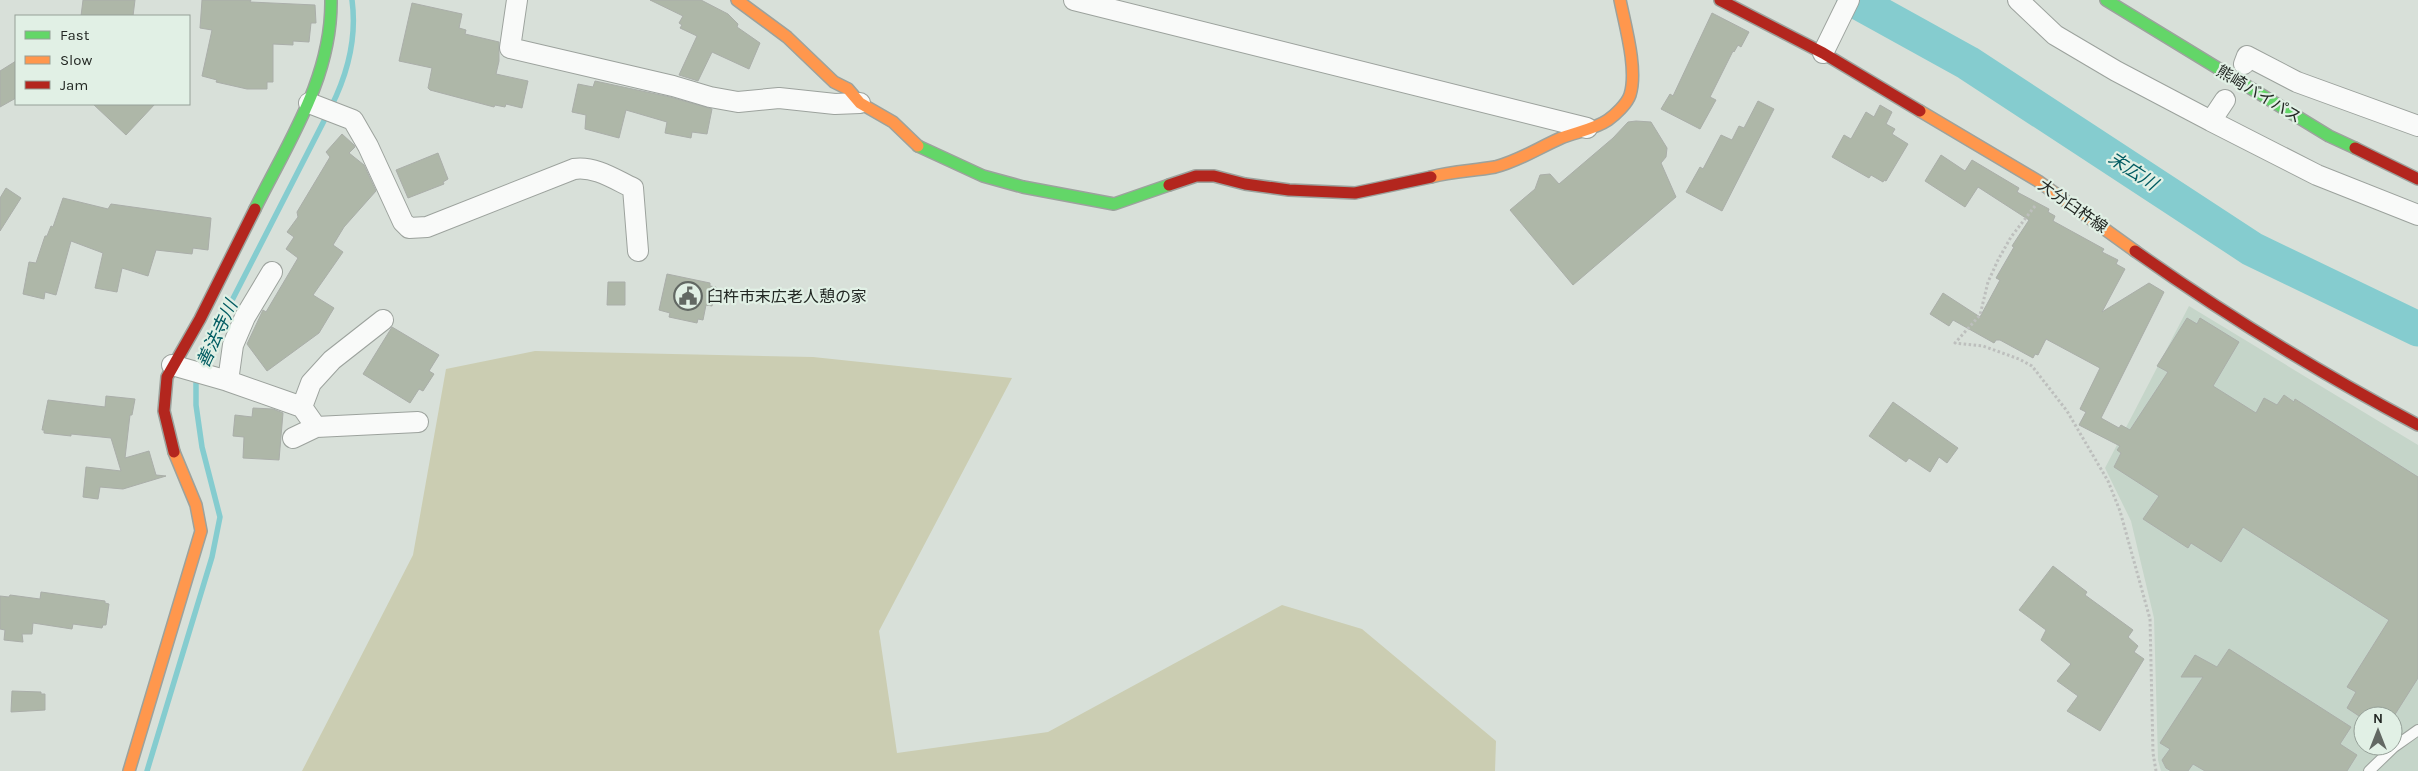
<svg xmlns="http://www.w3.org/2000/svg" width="2418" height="771" viewBox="0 0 2418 771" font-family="Karla,'Noto Sans JP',sans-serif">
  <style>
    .built { fill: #c5d5c9; fill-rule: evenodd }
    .green { fill: #cbcdb2 }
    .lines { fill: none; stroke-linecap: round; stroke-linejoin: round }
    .stream { stroke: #85cccf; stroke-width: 5.5 }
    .river { stroke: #85cccf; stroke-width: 35 }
    .building { fill: #aeb7a8; stroke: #aaaea9 }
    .lane-casing { stroke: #9ca29d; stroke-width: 12 }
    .street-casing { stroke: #9ca29d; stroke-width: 22 }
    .fast-casing { stroke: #9ca29d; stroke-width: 14 }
    .slow-casing { stroke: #9ca29d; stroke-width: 14 }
    .jam-casing { stroke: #9ca29d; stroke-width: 14 }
    .path { stroke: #bdbfbd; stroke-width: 3; stroke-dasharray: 2.5 2.5; stroke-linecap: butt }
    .lane { stroke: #f9faf9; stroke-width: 10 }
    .street { stroke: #f9faf9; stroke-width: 20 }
    .fast { stroke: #63d668; stroke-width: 11 }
    .slow { stroke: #ff974d; stroke-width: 11 }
    .jam { stroke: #b3261e; stroke-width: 11 }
    .labels { text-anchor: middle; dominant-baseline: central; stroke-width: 4.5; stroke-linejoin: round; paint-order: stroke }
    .street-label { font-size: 16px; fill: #232824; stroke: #e1f0e5 }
    .poi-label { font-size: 16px; fill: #232824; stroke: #e1f0e5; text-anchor: start }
    .water-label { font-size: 18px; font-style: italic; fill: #025c62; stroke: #e1f0e5 }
  </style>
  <rect width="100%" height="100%" fill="#d8e0d9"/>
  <path class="built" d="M2189 306 2418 445V771H2161L2158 760 2154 618 2131 521 2105 468ZM2363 716H2393V746H2363Z"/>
  <path class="green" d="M535 351 813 357 1012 378 879 631 897 753 1048 732 1282 605 1362 629 1496 741 1495 771H302L413 555 446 369Z"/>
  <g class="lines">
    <path class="stream" d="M331 107C348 73 357 37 352 0
      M147 771 212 557 220 517 202 447 196 405V382L202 359 327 115"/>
    <path class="river" d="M1854 0 1968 63 2252 249 2418 329"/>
  </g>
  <path class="building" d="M83 0H135L133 16H81Z
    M202 0H251L250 2 315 5 316 23H311L309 42 293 41V45L273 44V82H267V89H247L216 82 217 80 202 76 212 30 200 28Z
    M650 0H701L728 14 738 24 737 27 760 43 749 69 712 52 698 81 679 75 697 36 680 28 682 25 679 23 683 16Z
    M412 3 462 14 459 28 466 30 465 34 499 42V61L496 74 528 81 522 108 506 104 505 107 495 105 494 107 430 90 428 88 432 68 399 61Z
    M1712 13 1749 32 1741 47 1738 45 1734 52 1733 51 1710 97 1716 100 1700 129 1661 109 1670 94 1673 96Z
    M16 61V98L0 107V71Z
    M595 81 670 97 712 109 707 134 692 132 691 138 665 133 667 122 626 110 619 138 585 129 586 115 572 112 578 84 593 87Z
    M1758 101 1774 109 1722 211 1686 192 1700 167 1703 169 1721 135 1732 140 1739 126 1744 128Z
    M93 104H155L126 135Z
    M1880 105 1892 112 1886 124 1895 129 1892 134 1908 144 1886 181 1884 180 1883 182 1871 175 1869 178 1832 157 1844 135 1851 139 1866 112 1874 117Z
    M1636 121 1651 122 1667 148 1666 157 1661 163 1676 197 1573 285 1510 210 1535 189 1540 175 1550 174 1559 184 1613 138 1628 122Z
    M342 134 354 145 355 147 349 153 364 165 376 191 344 227 333 245 343 252 313 295 334 308 319 333 267 371 247 344 263 310 266 312 298 258 286 249 294 237 287 232 298 217 297 212 330 157 326 152Z
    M438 153 448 179 443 182 444 184 408 198 396 170Z
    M1941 155 1965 171 1972 160 2019 188 2017 192 2049 209 2048 212 2055 216 2053 221 2104 249 2102 252 2118 260 2116 264 2125 269 2102 312 2149 283 2164 292 2101 418 2119 428 2121 425 2130 430 2168 372 2157 366 2187 318 2197 324 2200 318 2239 342 2213 386 2256 413 2264 398 2277 405 2284 395 2294 402 2295 399 2418 477V678L2394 716H2359L2347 708 2356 692 2347 687 2389 620 2243 527 2221 562 2191 543 2188 548 2143 519 2159 496 2114 467 2121 453 2117 450 2120 446 2079 425 2086 412 2080 409 2100 368 2046 339 2038 355 2035 354 2033 358 2000 340H1996L1994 343 1953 320 1949 326 1930 314 1943 293 1980 317 2000 280 1996 278 2014 247 2012 246 2029 220 1978 187 1965 207 1925 181Z
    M6 188 21 198 0 231V198Z
    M63 198 108 209 111 204 211 218 208 250 193 248 192 254 156 250 148 276 122 268 117 292 95 288 103 253 71 241 56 295 45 292 44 299 23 294 29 262 36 263 45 236H47L51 226 53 227Z
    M667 274 710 283V286L716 287 712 306 706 305 703 320 698 319 697 323 669 317 670 313 659 310Z
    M608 282H625V305H607Z
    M392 327 439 355 429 371 434 374 423 391 419 389 410 403 363 374Z
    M106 396 135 399 132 415H130L125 458 149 451 156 475 166 476 123 489 100 487 98 499 83 497 86 467 121 471 111 438 71 434V436L44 433V430H42L48 400 105 407Z
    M1893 402 1958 448 1947 463 1939 457 1930 472 1909 458 1906 462 1869 436Z
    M253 408 273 409 283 413 279 460 243 458 244 437 233 436 235 415 252 417Z
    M2053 566 2087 592 2085 595 2133 630 2128 637 2138 646 2134 652 2144 659 2100 731 2067 711 2078 696 2057 681 2071 664 2041 640 2046 630 2019 610Z
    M41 592 105 601V603L109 604 106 625H103L102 628 73 624 72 629 33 623 32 634H22L23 642 4 640 5 630 0 629V596L9 597 10 595 40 599Z
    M2229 649 2351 727 2340 744 2357 755 2347 771H2205L2193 764 2188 771H2171L2166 768 2162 760 2170 749 2160 743 2203 677H2181L2195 655 2217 667Z
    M12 691 41 692V694H45V710L11 712Z"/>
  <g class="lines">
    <defs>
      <path id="lane" d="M2369 771 2394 747 2418 730"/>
      <path id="street" d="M517 0 510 48 673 86 710 97 738 102 779 98 835 104 860 103
        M1074 0 1587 128
        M2018 0 2055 35 2116 71 2211 121 2225 100
        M1823 53 1849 0
        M2244 64 2247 56 2297 82 2418 126
        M309 103 353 120 368 146 403 222 409 228 427 227 574 169C595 166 614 179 633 188L638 251
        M2211 121 2317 175 2418 215
        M172 365 228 381 302 407 316 427
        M228 381 233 345 245 317 272 272
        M302 407 311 383 332 360 383 320
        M293 438 316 427 418 422"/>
      <path id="fast" d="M2106 0 2329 136 2355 148
        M918 146 983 176 1023 187 1114 204 1169 185
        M255 209C288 142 332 78 331 0"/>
      <path id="slow" d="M737 0 787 37 834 82 848 89 860 103 893 122 918 146
        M1920 111 2038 181 2135 251
        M1431 177C1452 171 1473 171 1495 167 1519 161 1538 148 1561 138 1576 132 1595 129 1608 120 1615 115 1627 104 1630 95 1638 70 1625 25 1620 0
        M129 771 201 531 196 505 174 452"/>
      <path id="jam" d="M1720 0 1823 53 1920 111
        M2355 148 2418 179
        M1169 185 1196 176H1214L1245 184 1289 190 1355 193 1431 177
        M2135 251C2227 316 2318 372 2418 425
        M174 452 164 411 167 377 200 319 255 209"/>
    </defs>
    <use href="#lane" class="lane-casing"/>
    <use href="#street" class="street-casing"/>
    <use href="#fast" class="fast-casing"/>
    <use href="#slow" class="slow-casing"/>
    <use href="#jam" class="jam-casing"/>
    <path class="path" d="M2035 206 2011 237 1998 260 1988 282 1980 315 1955 343 1983 346 2019 359 2032 366 2067 411 2108 481 2120 511 2150 619 2153 753 2156 771"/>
    <use href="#lane" class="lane"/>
    <use href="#street" class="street"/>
    <use href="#fast" class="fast"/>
    <use href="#slow" class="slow"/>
    <use href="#jam" class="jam"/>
  </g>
  <defs>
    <symbol id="civic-ring" viewBox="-11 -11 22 22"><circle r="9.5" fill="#e1f0e5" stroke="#626863" stroke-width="1.5"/><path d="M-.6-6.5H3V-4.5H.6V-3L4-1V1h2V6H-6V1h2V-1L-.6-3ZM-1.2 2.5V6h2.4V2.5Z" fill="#626863"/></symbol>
  </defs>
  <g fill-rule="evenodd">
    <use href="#civic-ring" x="672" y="280" width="32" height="32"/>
  </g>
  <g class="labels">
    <g class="street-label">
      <text transform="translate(2259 94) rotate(31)">熊崎バイパス</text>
      <text transform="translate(2073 206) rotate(35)">大分臼杵線</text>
    </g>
    <g class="poi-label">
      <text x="707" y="296">臼杵市末広老人憩の家</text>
    </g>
    <g class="water-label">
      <text transform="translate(2133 171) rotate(33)">末広川</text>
      <text transform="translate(217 334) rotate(-65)">善法寺川</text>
    </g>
  </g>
  <rect x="15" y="15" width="175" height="90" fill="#e1f0e5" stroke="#95a098"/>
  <rect x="25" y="31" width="25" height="8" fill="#63d668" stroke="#95a098"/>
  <text x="60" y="40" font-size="15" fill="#232824">Fast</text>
  <rect x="25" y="56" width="25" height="8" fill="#ff974d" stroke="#95a098"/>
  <text x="60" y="65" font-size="15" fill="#232824">Slow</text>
  <rect x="25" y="81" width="25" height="8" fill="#b3261e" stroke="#95a098"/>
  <text x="60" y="90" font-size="15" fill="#232824">Jam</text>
  <g transform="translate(2378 731)"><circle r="24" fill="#e1f0e5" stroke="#95a098"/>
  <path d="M0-4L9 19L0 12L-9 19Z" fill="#626863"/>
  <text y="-8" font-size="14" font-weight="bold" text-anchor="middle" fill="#232824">N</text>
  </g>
</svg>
